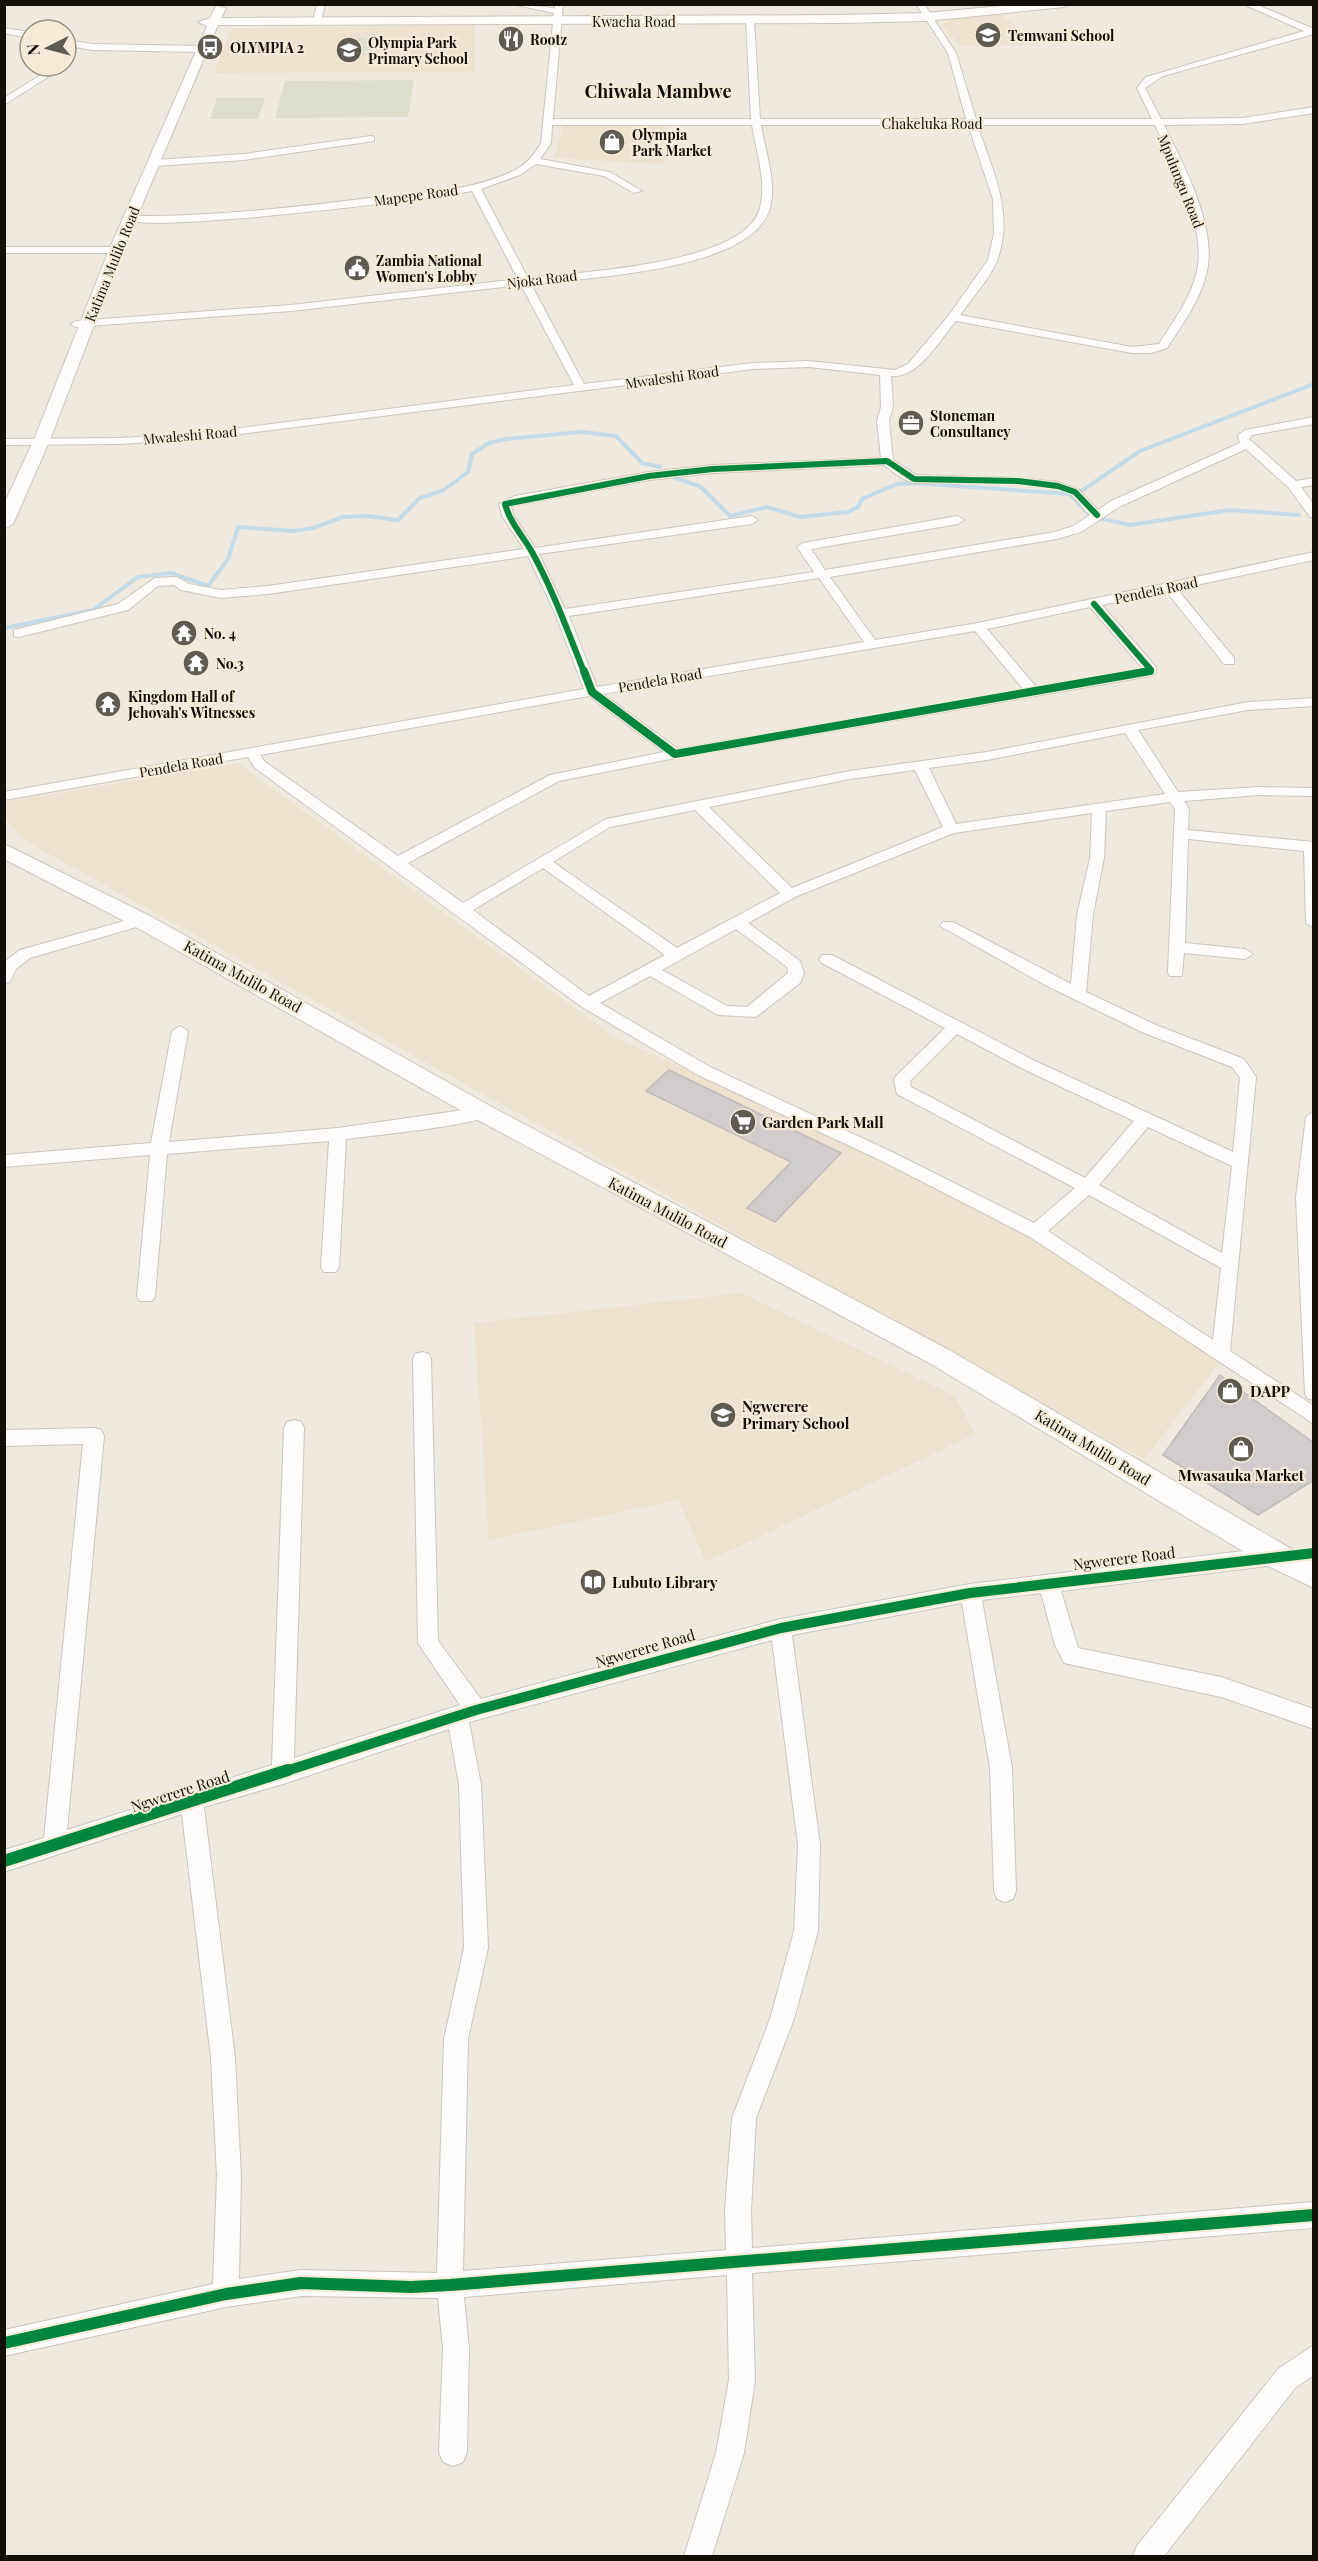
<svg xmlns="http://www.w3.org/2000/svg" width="1318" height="2561" viewBox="0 0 1318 2561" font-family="'Playfair Display',serif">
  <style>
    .built { fill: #ece2cf }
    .green { fill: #ddc }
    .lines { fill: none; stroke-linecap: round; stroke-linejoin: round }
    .stream { stroke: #c4dbe7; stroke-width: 4 }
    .building { fill: #d2cccd; stroke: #c1bcbb; stroke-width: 1.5 }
    .street-casing { stroke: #cbc6be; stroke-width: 2 }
    .secondary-casing { stroke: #cbc6be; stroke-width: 2 }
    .street { fill: #fdfcfa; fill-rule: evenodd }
    .secondary { fill: #fdfcfa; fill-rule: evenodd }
    .cycleway-far3-casing { stroke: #f6ebd8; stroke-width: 8 }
    .cycleway-far2-casing { stroke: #f6ebd8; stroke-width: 10 }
    .cycleway-far1-casing { stroke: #f6ebd8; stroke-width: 14 }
    .cycleway-casing { stroke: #f6ebd8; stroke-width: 16 }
    .cycleway-far3 { stroke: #00873e; stroke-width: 6 }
    .cycleway-far2 { stroke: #00873e; stroke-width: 8 }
    .cycleway-far1 { stroke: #00873e; stroke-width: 10 }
    .cycleway { stroke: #00873e; stroke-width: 12 }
    .labels { text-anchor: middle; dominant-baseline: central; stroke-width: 4.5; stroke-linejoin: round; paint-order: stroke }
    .far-street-label { font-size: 14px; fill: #120e08; stroke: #f6ebd8 }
    .far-poi-label { font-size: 14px; font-weight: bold; fill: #120e08; stroke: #f6ebd8; text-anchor: start }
    .street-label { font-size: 15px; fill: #120e08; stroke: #f6ebd8 }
    .poi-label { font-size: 15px; font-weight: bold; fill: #120e08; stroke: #f6ebd8; text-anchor: start }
    .far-district-label { font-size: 18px; font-weight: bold; fill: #120e08; stroke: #f6ebd8 }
  </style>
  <rect width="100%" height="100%" fill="#efe9df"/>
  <path class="built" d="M999 13 1039 45 961 46 941 25 952 18Z
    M475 25 474 72 214 73 232 28Z
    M666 125 665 164 554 158 563 126Z
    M238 763 616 1038 757 1100 1034 1240 1220 1362 1144 1459 47 853 24 839 5 819V802Z
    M742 1293 955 1396 975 1434 706 1562 678 1500 489 1540 474 1323Z"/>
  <path class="green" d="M354 38H386L383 51H351Z
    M414 80 408 117 275 118 285 81Z
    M217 98H265L258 119H210Z"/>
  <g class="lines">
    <path class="stream" d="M673 477 701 487 730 516 767 507 800 517 848 512 858 507 862 499 897 484 914 483 1070 494 1089 514
      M1080 492 1140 451 1314 384
      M1098 518 1130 525 1230 510 1299 515
      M4 628 93 610 138 577 171 573 208 586 228 559 238 527 294 531 313 528 343 517 367 516 398 520 420 498 444 490 468 472 472 454 489 443 506 439 581 432 616 436 642 463 660 467"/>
  </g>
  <path class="building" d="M669 1070 841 1153 775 1222 747 1208 791 1162 646 1091Z
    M1220 1375 1314 1443V1480L1258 1515 1163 1455Z"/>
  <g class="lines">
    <defs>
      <path id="street" d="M317 4H325L321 21 317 23 313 21Z
        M512 4 555 8V4H563L553 119H751L746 21 750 19 754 21 760 119H966L948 53 916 4H924L956 53 976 119H1152L1137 88 1146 77 1304 31 1243 4H1255L1314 29V34L1163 76 1145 88 1161 119 1242 118 1314 107V113L1242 124 1164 125C1183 163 1214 222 1208 265 1204 295 1183 324 1167 348L1151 353H1132L956 321C940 339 919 379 891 376L893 407 889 421 893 460 916 475 1018 478 1058 482 1079 490 1098 510 1111 501 1240 443 1238 435 1245 430 1314 417V424L1252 435 1249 439 1296 481 1314 478V485L1301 487 1314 505V518L1310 517 1289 488 1246 449 1119 507 1081 532 1057 539 830 577 875 640 978 623 1314 552V560L1177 589 1234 658V664H1224L1166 591 1102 605 1156 667V673L1145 677 675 758 559 781 408 863 463 903 606 819 850 771 987 752 1248 702 1314 698V706L1248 710 1138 730 1178 792 1259 787 1314 788V796L1259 795 1184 801 1189 809 1188 830 1314 842V928L1306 923 1304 851 1188 839 1185 943 1245 949 1253 954 1245 959 1184 953 1182 976H1170L1168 972 1175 809 1170 802 1106 811 1104 858 1093 915 1086 992 1156 1025 1244 1059 1256 1077 1230 1351 1314 1406V1424L1030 1237 882 1161 698 1075 582 1007 255 768 248 757 4 800V792L584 689 555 613 528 556 268 594 221 598 181 590 174 585 158 586 128 610 19 637 14 636V630L118 604 155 578 177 577 189 584 221 590 268 586 524 549 502 516 499 504 515 496 649 472 713 465 881 458 877 421 881 407 880 375 809 367 753 369 201 439 119 444 4 445V439L119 438 201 433 574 385 521 285 291 311 76 327 71 324 76 321 291 305 518 279 472 191C432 199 146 234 125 219L130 216C214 217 296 207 379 197 424 192 472 191 513 171 526 165 534 155 541 143L554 13ZM552 125H752C756 152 768 184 759 211 740 265 578 272 528 278L481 189 520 175 536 164 604 176 634 193 642 191 610 172 540 159 551 143ZM761 125H968L993 199 994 233 988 260 949 315 908 364 895 370 809 361 753 363 584 384 531 284C585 278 749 271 769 211 778 184 765 152 761 125ZM977 125H1155C1173 163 1204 222 1198 265 1194 294 1174 320 1159 344L1132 347 960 315C971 299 993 275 998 258 1014 212 992 168 977 125ZM884 465 901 478 914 483C951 483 1036 478 1067 492 1076 497 1082 508 1090 515L1073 526 1055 532 825 570 811 549 958 524 964 520 958 516 803 543 797 547 814 572 565 609 539 554 752 524 758 520 752 516 535 548 514 516 511 506 649 480 713 473ZM819 578 864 642 597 687 569 616ZM1090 607 1143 669 1037 688 987 629ZM975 631 1024 690 678 749 603 694ZM589 696 664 752 550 775 398 856 265 762 260 755ZM1125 733 1165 794 956 824 929 768 987 760ZM915 770 943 827 792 888 709 807 850 779ZM695 810 780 893 677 948 553 862 610 827ZM1092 813 1090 858 1077 915 1071 984 953 922H943L940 926 1045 985 1144 1033 1232 1067 1240 1078 1233 1152 1035 1061 832 955H822L819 959 822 963 945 1028 896 1076 894 1080 897 1094 1075 1188 1034 1223 894 1153 710 1067 600 1003 650 976 718 1015 756 1017 800 983 804 973 800 961 748 923 795 897 954 833ZM543 868 665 955 589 996 473 910ZM736 929 787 967 788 973 747 1007 727 1006 662 970ZM957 1034 1023 1069 1134 1121 1085 1178 911 1087 910 1081ZM1148 1127 1232 1166 1222 1253 1099 1185ZM1089 1195 1221 1268 1213 1340 1048 1231Z
        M4 28 30 32V38L4 33Z
        M66 40 93 44 201 46 205 49 201 52 93 50 66 46Z
        M55 66H65L4 105V98Z
        M371 136 374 137V141L244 160 155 166 150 163 155 160 244 154Z
        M4 247H116L121 250 116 253H4Z
        M142 916 147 918 150 921 147 924 30 958 16 969 10 982 4 983V962L20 950Z
        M180 1026 188 1031 169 1142 338 1128 484 1107 492 1113C485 1125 367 1136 346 1139L339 1267 336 1272H324L321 1267 329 1141 167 1154 155 1296 152 1301H140L137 1296 150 1155 4 1167V1155L151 1143 172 1031Z
        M1314 1111V1400L1307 1398 1305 1393 1296 1197 1306 1117Z
        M422 1352 429 1354 431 1359 438 1641 481 1699 781 1619 970 1584 1276 1547 1283 1550 1286 1556 1283 1562 1276 1565 1061 1591 1078 1648 1221 1677 1314 1709V1729L1221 1697 1064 1663 1055 1645 1041 1593 982 1600 1012 1768 1016 1891 1013 1899 1005 1902 997 1899 994 1891 990 1768 962 1603 792 1635 820 1845 818 1931 794 2019 756 2118 751 2210 752 2248 1314 2202V2228L752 2273 755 2380 744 2453 712 2556H684L716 2453 729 2380 727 2275 464 2297 469 2349 467 2452 463 2462 453 2466 443 2462 439 2452 443 2349 438 2298 301 2296 226 2307 4 2356V2330L213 2284 217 2176 211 2058 182 1814 4 1872V1850L44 1838 83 1444 4 1446V1430L94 1428 101 1430 104 1436 67 1830 272 1765 284 1428 287 1422 294 1420 301 1422 304 1428 294 1758 460 1705 418 1643 413 1359 415 1354ZM772 1640 798 1845 794 1931 770 2019 732 2118 725 2210 726 2250 463 2271 468 2039 488 1948 481 1784 469 1722ZM449 1729 459 1784 464 1948 444 2039 437 2273 301 2270 239 2279 241 2176 235 2058 204 1807 283 1784Z
        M1314 2345V2375L1296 2387 1164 2556H1133L1137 2546 1278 2369Z"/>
      <path id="secondary" d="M1022 4H1069L1064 7 926 21 840 23 218 25 123 250 49 442 13 524 4 529V504L33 442 109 250 207 26 198 22 210 18 216 6 226 8 221 18 840 15 926 13Z
        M4 844 150 916 492 1107 949 1350 1314 1562V1588L1266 1565 931 1364 476 1119 134 926 4 859Z"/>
    </defs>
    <use href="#street" class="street-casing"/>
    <use href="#secondary" class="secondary-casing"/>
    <use href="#street" class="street"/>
    <use href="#secondary" class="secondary"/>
    <defs>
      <path id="cycleway-far3" d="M1094 604 1151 670 1147 672
        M584 672C568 632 553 590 532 552 523 536 510 523 505 504L649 476 713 469 887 461 914 479 1018 481 1058 486 1075 492 1097 515"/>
      <path id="cycleway-far2" d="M584 671 592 692 675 754 1150 671"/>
      <path id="cycleway-far1" d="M283 1772 476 1710 781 1628 970 1593 1314 1553"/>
      <path id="cycleway" d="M4 1861 288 1770
        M4 2343 226 2294 301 2283 411 2287 450 2285 1314 2215"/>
    </defs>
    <use href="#cycleway-far3" class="cycleway-far3-casing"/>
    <use href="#cycleway-far2" class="cycleway-far2-casing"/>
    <use href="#cycleway-far1" class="cycleway-far1-casing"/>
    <use href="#cycleway" class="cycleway-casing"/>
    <use href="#cycleway-far3" class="cycleway-far3"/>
    <use href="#cycleway-far2" class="cycleway-far2"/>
    <use href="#cycleway-far1" class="cycleway-far1"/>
    <use href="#cycleway" class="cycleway"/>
  </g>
  <defs>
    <symbol id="school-disc" viewBox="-11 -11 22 22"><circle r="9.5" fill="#5f5b53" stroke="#f6ebd8"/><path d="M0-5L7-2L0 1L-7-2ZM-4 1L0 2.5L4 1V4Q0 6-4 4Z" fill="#fff"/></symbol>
    <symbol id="restaurant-disc" viewBox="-11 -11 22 22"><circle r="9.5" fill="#5f5b53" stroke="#f6ebd8"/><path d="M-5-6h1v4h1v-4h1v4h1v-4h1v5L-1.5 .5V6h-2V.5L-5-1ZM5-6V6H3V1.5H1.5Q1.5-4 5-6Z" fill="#fff"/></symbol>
    <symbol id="bus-disc" viewBox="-11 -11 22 22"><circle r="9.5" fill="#5f5b53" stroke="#f6ebd8"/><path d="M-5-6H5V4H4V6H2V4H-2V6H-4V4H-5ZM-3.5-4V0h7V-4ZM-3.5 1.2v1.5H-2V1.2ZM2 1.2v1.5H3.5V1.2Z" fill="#fff"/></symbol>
    <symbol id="shop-disc" viewBox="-11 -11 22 22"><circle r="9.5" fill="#5f5b53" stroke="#f6ebd8"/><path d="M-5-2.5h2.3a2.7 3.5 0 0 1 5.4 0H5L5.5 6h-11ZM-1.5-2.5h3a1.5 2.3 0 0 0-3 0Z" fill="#fff"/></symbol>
    <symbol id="civic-disc" viewBox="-11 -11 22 22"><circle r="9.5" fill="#5f5b53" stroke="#f6ebd8"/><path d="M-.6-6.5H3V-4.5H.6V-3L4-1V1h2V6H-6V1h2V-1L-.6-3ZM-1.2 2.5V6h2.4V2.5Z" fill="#fff"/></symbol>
    <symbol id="office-disc" viewBox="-11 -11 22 22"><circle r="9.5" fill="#5f5b53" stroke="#f6ebd8"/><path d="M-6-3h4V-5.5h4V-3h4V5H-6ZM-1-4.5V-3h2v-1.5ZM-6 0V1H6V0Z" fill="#fff"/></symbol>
    <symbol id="temple-disc" viewBox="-11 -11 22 22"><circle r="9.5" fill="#5f5b53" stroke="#f6ebd8"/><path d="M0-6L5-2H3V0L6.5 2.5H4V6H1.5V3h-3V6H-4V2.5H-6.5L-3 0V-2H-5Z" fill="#fff"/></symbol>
    <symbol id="supermarket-disc" viewBox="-11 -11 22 22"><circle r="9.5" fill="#5f5b53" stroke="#f6ebd8"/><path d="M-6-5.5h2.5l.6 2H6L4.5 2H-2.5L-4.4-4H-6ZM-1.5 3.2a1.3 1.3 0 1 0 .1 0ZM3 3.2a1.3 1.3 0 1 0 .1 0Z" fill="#fff"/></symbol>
    <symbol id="library-disc" viewBox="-11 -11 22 22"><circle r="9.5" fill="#5f5b53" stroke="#f6ebd8"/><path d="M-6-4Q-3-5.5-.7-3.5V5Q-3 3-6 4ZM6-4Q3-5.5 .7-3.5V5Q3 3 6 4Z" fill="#fff"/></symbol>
  </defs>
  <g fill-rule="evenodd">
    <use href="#school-disc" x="973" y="20" width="30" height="30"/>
    <use href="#restaurant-disc" x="496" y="24" width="30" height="30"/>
    <use href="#bus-disc" x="195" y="32" width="30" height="30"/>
    <use href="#school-disc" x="334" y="35" width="30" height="30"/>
    <use href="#shop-disc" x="597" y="127" width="30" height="30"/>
    <use href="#civic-disc" x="342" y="253" width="30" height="30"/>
    <use href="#office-disc" x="896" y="408" width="30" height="30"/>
    <use href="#temple-disc" x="169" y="618" width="30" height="30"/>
    <use href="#temple-disc" x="181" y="648" width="30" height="30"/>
    <use href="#temple-disc" x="93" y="689" width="30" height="30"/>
    <use href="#supermarket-disc" x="728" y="1107" width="30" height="30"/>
    <use href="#shop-disc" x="1215" y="1376" width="30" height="30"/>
    <use href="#school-disc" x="708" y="1400" width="30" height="30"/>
    <use href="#shop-disc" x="1226" y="1434" width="30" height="30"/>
    <use href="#library-disc" x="578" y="1567" width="30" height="30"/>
  </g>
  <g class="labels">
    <g class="far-street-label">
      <text x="634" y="21">Kwacha Road</text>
      <text x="932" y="123">Chakeluka Road</text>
      <text transform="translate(1181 181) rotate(68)">Mpulungu Road</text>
      <text transform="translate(416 195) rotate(-8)">Mapepe Road</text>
      <text transform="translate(112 264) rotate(-68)">Katima Mulilo Road</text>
      <text transform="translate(542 279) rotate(-7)">Njoka Road</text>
      <text transform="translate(672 377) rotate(-8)">Mwaleshi Road</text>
      <text transform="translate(190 435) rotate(-5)">Mwaleshi Road</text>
      <text transform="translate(1156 590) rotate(-12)">Pendela Road</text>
      <text transform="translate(660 680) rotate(-10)">Pendela Road</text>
      <text transform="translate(181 765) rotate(-10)">Pendela Road</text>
    </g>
    <g class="far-poi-label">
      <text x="1008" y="35">Temwani School</text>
      <text x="530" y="39">Rootz</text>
      <text x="368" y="42">Olympia Park<tspan x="368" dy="16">Primary School</tspan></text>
      <text x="230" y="47">OLYMPIA 2</text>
      <text x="632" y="134">Olympia<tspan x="632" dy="16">Park Market</tspan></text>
      <text x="376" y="260">Zambia National<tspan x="376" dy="16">Women's Lobby</tspan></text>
      <text x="930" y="415">Stoneman<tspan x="930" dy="16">Consultancy</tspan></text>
      <text x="204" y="633">No. 4</text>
      <text x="216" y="663">No.3</text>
      <text x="128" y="696">Kingdom Hall of<tspan x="128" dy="16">Jehovah's Witnesses</tspan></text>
    </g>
    <g class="street-label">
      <text transform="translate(243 976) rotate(29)">Katima Mulilo Road</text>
      <text transform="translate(668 1212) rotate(28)">Katima Mulilo Road</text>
      <text transform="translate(1093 1447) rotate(31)">Katima Mulilo Road</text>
      <text transform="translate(1124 1558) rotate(-7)">Ngwerere Road</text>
      <text transform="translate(645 1648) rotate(-16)">Ngwerere Road</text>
      <text transform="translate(180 1791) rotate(-18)">Ngwerere Road</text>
    </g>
    <g class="poi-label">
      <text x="762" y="1122">Garden Park Mall</text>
      <text x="1250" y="1391">DAPP</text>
      <text x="742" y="1406">Ngwerere<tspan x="742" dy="17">Primary School</tspan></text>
      <text x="1241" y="1475" text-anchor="middle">Mwasauka Market</text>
      <text x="612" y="1582">Lubuto Library</text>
    </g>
    <g class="far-district-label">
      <text x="658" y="91">Chiwala Mambwe</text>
    </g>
  </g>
  <rect width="1318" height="2561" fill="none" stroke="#120e08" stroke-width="12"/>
  <g transform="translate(48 48) rotate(264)"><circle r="28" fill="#f6ebd8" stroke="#9b9385" stroke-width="1.5"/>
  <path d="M0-4.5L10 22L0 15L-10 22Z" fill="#5f5b53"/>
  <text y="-9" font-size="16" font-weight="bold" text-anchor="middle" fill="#120e08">N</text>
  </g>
</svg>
